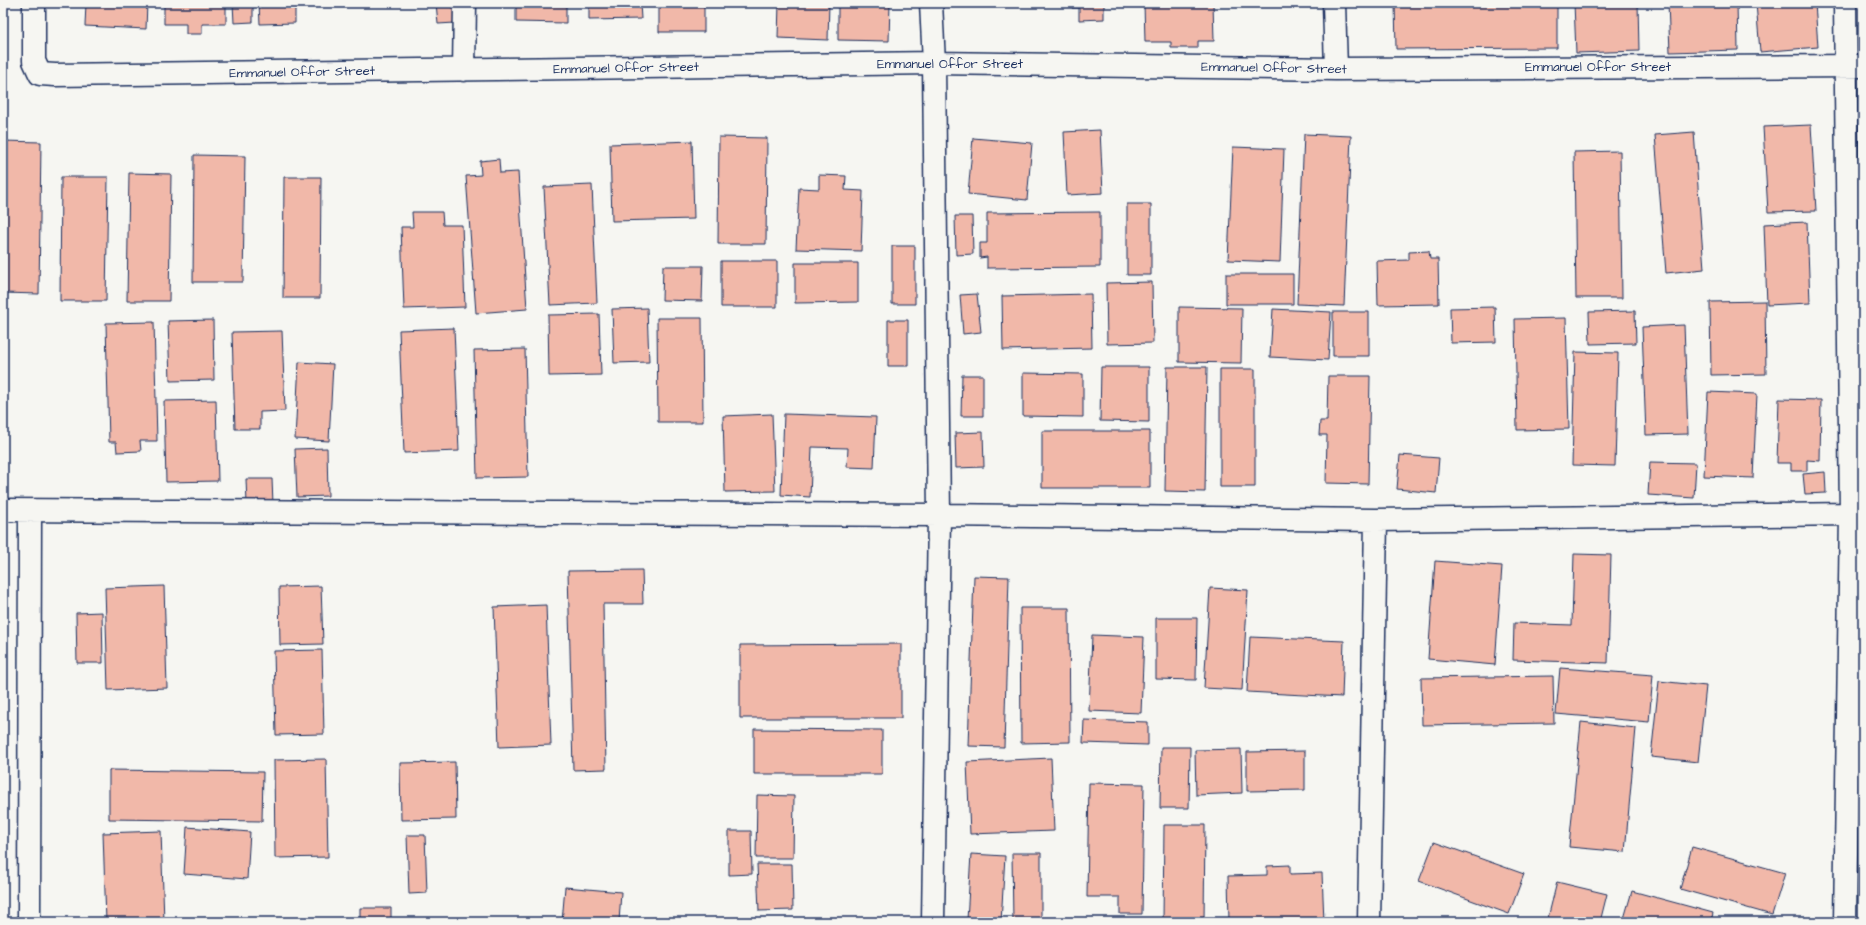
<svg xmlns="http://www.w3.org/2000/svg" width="1866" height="925" viewBox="0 0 1866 925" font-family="'Architects Daughter',sans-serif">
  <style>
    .building { fill: #f1b8a9; stroke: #1b2f5e }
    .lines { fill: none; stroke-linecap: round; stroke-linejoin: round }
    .minor-casing { stroke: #1b2f5e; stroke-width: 25 }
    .minor { stroke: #f6f6f2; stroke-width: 22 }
    .labels { text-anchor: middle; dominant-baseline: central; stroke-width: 3.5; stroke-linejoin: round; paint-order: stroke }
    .street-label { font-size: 13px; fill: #1b2f5e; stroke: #f6f6f2 }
  </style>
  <rect width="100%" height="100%" fill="#f6f6f2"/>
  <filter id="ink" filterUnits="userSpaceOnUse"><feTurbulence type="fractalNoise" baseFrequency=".025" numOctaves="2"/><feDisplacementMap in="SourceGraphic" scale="8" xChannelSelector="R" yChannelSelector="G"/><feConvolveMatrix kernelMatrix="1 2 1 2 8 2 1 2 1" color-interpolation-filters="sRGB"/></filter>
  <g filter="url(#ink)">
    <path class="building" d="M86 3H147L146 29 85 26Z
      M164 3H226V24H202V34H186V24H164Z
      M233 3H253V22L234 23Z
      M259 3H295V23L260 24Z
      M436 3H453L455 23 438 24Z
      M516 3H566V23L516 22Z
      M589 3H640L641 19 589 20Z
      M659 3H704V32H659Z
      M779 3H829L828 40 778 38Z
      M838 3H890L889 41 838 40Z
      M1072 3H1104V19L1079 20V8H1072Z
      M1144 3H1213L1214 41H1198V48H1171V42H1145Z
      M1395 3H1557V48L1396 49Z
      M1574 3H1638L1639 51 1576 53Z
      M1668 3H1737L1738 50 1670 52Z
      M1756 3H1815L1818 47 1760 52Z
      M1811 125 1816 211 1768 212 1763 127Z
      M1100 130 1103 193 1067 195 1064 132Z
      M1694 132 1704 269 1666 273 1655 135Z
      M1304 134 1351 136 1344 306 1297 304Z
      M719 137 767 138 766 244H718Z
      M973 138 1032 143 1027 200 968 194Z
      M3 141 41 142 39 294 3 293Z
      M692 141 694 219 612 221 610 144Z
      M1233 147 1284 149 1280 262 1228 260Z
      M1620 151 1622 298H1576L1574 152Z
      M194 155 245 156 243 282H193Z
      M499 159 500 173 518 172 527 309 476 313 466 176 481 175 480 161Z
      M129 173 171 174 169 301H127Z
      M819 175 846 176 845 190 863 191 861 251 796 249 799 188 819 189Z
      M61 177H108L106 301H60Z
      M284 177H321L320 298H283Z
      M592 185 597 303 550 305 544 187Z
      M1127 204H1151V275H1127Z
      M412 212H442L443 225H462L465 307 404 309 401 227H413Z
      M1100 212V267L987 268V257L980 258V243H987V213Z
      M955 216H972L973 254 956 255Z
      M1807 222 1810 303 1767 305 1764 224Z
      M892 246H915V304H892Z
      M1429 251 1430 259H1438L1439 304 1378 305 1377 261 1409 260V252Z
      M721 261H777V307H721Z
      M795 263H858V302L795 303Z
      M663 266H703L702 301 662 300Z
      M1226 274H1293V304H1226Z
      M1152 282 1153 343 1107 344 1106 283Z
      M977 294 981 332 963 334 960 295Z
      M1091 294 1092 348 1003 350 1002 296Z
      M1765 301 1766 374 1711 375 1710 302Z
      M1179 307 1242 308 1241 363 1179 362Z
      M1495 307 1496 342 1451 343 1450 308Z
      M647 308 649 362 614 363 612 309Z
      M1273 309 1331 312 1328 360 1270 357Z
      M1635 311 1636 343 1590 344 1589 312Z
      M1333 312H1369V356H1333Z
      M599 314 601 375 549 376 548 315Z
      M657 318H702L703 422H658Z
      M1566 318 1569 429 1517 430 1515 319Z
      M213 320 214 380 170 381 168 321Z
      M888 320H908V366H888Z
      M154 322 157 441H140L141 451 117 452 116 442H109L106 323Z
      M1684 325 1688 434 1646 435 1642 327Z
      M454 328 459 451 404 453 399 330Z
      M282 331 285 411 260 412V429H235L232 332Z
      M525 349 528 477 477 478 474 350Z
      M1575 352 1618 353 1615 466 1572 465Z
      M299 362 333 364 329 441 295 439Z
      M1101 367H1149V422L1100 421Z
      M1167 367H1207L1205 492 1165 491Z
      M1220 369H1255V487H1220Z
      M1023 373 1083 374V417L1023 416Z
      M962 375H983V416H961Z
      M1328 376H1370L1368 484 1326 483 1327 435H1319L1320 421H1327Z
      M1708 392 1757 394 1753 478 1704 476Z
      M1779 399 1821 400 1820 461 1807 460V471H1791V463H1777Z
      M216 400 218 481 166 482 164 401Z
      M772 414 775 491 725 492 723 416Z
      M784 414 876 417 874 468 847 467 848 448 812 447 810 497 781 495Z
      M1042 431H1150V488H1042Z
      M983 432 984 467 956 468 955 433Z
      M327 448 328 496 297 497 295 449Z
      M1400 455 1439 458 1436 493 1397 489Z
      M1650 462 1696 463 1694 498 1648 495Z
      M1825 472 1826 493 1805 494 1803 474Z
      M246 479H272L273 504H247Z
      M1574 554 1611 555 1608 663 1513 660 1514 623 1572 625Z
      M1435 561 1502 566 1495 665 1428 659Z
      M642 570 643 604H603L606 769 573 770 568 571Z
      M974 576 1009 577 1004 747 968 746Z
      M164 586 167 688 108 690 105 588Z
      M321 586 323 644 280 645 279 587Z
      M1210 588 1248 590 1242 690 1204 688Z
      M546 605 551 745 499 747 494 607Z
      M1020 608H1069L1070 742 1021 743Z
      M102 612 103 663H77L76 613Z
      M1156 618H1197L1196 680 1156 679Z
      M1092 635 1144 637 1141 713 1089 711Z
      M1250 637 1344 641 1342 697 1247 692Z
      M901 644V718H740V645Z
      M322 650 324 734 276 735 274 651Z
      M1560 668 1653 675 1649 722 1556 714Z
      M1553 676 1554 723 1422 725 1421 678Z
      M1659 681 1706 686 1698 762 1651 757Z
      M1084 720 1148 722V745L1083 743Z
      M1581 722 1636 728 1625 852 1569 847Z
      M754 729 882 730V774H754Z
      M1161 747H1190L1189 808H1160Z
      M1241 749 1242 793 1196 795 1195 750Z
      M1305 751V790L1247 791V752Z
      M1051 758 1054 831 970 834 967 762Z
      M326 759 328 857 275 858 274 760Z
      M455 762 456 819 401 820 400 763Z
      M109 770 263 772 262 821 109 819Z
      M1089 783 1144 784 1142 914H1120V897H1087Z
      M757 795 794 796 793 858H756Z
      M1164 825H1205L1204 921H1163Z
      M187 827 250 832 247 879 184 874Z
      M161 831 164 922H106L103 833Z
      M729 831H751L752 874 729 875Z
      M407 835H425L427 893 409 894Z
      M1434 842 1524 874 1509 914 1419 881Z
      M1692 847 1785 873 1772 915 1680 889Z
      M1012 853H1041V922H1013Z
      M971 854 1005 856 1001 922 967 920Z
      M757 864H792L793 910 759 911Z
      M1290 865V874L1322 873 1324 922H1229L1228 876 1267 875V866Z
      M1557 882 1607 894 1600 922H1547Z
      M565 887 621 892 619 922H562Z
      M1632 891 1713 913 1711 922H1623Z
      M360 908H391V922H360Z"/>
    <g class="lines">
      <defs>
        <path id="minor" d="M34 3V61L40 74 55 75 934 63 1336 69 1863 66
          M931 3 934 63 939 515 933 922
          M1334 3 1336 69
          M464 70 465 3
          M3 510 939 515 1376 520 1851 514
          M29 922 30 511
          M1369 922 1376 520
          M1845 922 1851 514 1845 3"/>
      </defs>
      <use href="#minor" class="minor-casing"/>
      <use href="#minor" class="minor"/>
    </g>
  </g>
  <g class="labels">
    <g class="street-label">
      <text x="950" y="64">Emmanuel Offor Street</text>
      <text x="1598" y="67">Emmanuel Offor Street</text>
      <text transform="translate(626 68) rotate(-1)">Emmanuel Offor Street</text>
      <text transform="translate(1274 68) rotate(1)">Emmanuel Offor Street</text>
      <text transform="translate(302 72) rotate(-1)">Emmanuel Offor Street</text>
    </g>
  </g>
  <rect width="1866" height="925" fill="none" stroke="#f6f6f2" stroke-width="16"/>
  <rect x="8" y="8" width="1850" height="909" fill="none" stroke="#1b2f5e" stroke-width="1.5" filter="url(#ink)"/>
</svg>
